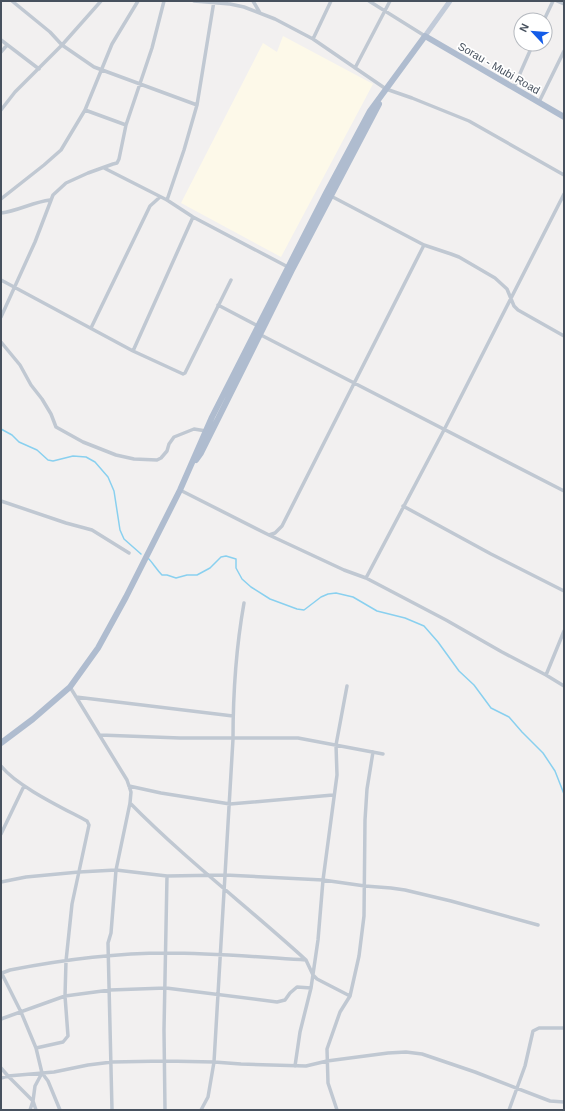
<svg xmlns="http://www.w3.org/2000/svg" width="565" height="1111" viewBox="0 0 565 1111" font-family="Arial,sans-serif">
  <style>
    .commercial { fill: #fdf9e9 }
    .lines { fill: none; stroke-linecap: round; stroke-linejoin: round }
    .stream { stroke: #89d0ef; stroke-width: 1.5 }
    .minor { stroke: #c0c8d2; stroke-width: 3.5 }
    .secondary { stroke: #c2cbd9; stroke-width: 5 }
    .primary { stroke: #afbccf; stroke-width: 6 }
    .labels { text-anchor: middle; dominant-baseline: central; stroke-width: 3.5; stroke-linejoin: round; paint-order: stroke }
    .street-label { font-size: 11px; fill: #47515e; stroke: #fff }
  </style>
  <rect width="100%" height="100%" fill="#f2f0f0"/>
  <path class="commercial" d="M283 36 373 84 281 257 181 203 263 43 277 52Z"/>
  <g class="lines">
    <path class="stream" d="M1 429 12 435 19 442 37 450 48 460 53 461 73 456 86 457 95 462 108 477 114 491 120 530 124 539 141 554
      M148 558C153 563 156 569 162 575H167L176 578 187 575H197L210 568 221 557 226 556 236 559V568L242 579 251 587 270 599 297 609 304 610 321 597 328 594 336 593 353 597 377 611 405 618 424 626 438 642 459 671 474 685 491 708 509 717 522 732 543 753 555 771 564 794"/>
    <path class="minor" d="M12 1 50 32 62 45 94 67 197 105
      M194 1 230 4 244 7 275 19 313 39 386 89 412 98 469 121 564 175
      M253 1 260 13
      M369 1 425 36
      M557 1 564 4
      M544 20 553 1
      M313 39 331 1
      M1 40 39 69
      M1 52 7 45
      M355 68 390 1
      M514 87 533 44
      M539 102 564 51
      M1 110 15 92 62 45 101 1
      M85 110 126 125
      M104 168 167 200 193 217 288 267
      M329 195 424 245 451 254 459 257 495 278 507 289 514 306 518 310 564 336
      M1 199 44 165 61 150 85 110 112 44 138 1
      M167 200 184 150 197 105 214 1
      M1 213C18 211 33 202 50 200
      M1 280 133 351 183 374 185 373 231 280
      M218 305 258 326
      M1 317 35 242 53 195 66 183 88 173 113 164 117 163 119 159 126 125 152 48 164 1
      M91 328 150 206 160 197
      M259 334 564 491
      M1 342 20 365 31 385 42 399 51 414 56 427 83 442 116 455 134 459 157 460 161 458 167 451 169 444 174 437 194 429 206 431
      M133 351 193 217
      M180 490 269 535 275 533 282 526 424 245
      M1 501 66 523 92 530 129 553
      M403 506 491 554 564 591
      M269 535 344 570 366 578 446 620 502 652 546 675 564 686
      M366 578 444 430 564 194
      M546 675 564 631
      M70 687 127 780 131 792 130 803 116 870 111 933 108 943 112 1110
      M76 697 233 716
      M100 735 180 738H298L383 754
      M1 766C18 787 63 808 87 821L89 825 72 904 66 961 65 996 68 1036 63 1042 36 1048
      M129 786 161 793 230 804 333 795
      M130 803C185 859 248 907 306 960L313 975 317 979 350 996
      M1 834 24 786
      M1 882 26 877 79 872 116 870 167 876 225 875 323 880 365 886 391 888 405 890 451 901 538 925
      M1 972 21 1012 36 1048 42 1073 48 1081 60 1110
      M2 973 10 970C61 960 114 953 167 953 213 953 259 957 306 960
      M1 1019 65 996 110 990 166 988 277 1002 285 1000 290 993 297 987 311 988
      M295 1066 300 1032 311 988 318 940 323 880 337 775 336 745 347 686
      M1 1068 8 1076 33 1101 36 1110
      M1 1078 8 1076 54 1072 88 1065 112 1062 165 1061 214 1062 241 1064 306 1066 327 1061 388 1053 406 1052 422 1054 475 1072 550 1101 564 1102
      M30 1110 33 1101 35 1086 42 1073
      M165 1110 164 1030 167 876
      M201 1110 208 1097 214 1062 233 739C233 693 236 648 244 603
      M337 1110 328 1083 327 1049 340 1012 350 996 359 956 364 916 365 820 367 789 373 752
      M509 1110 525 1066 533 1031 539 1028H564"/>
    <path class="secondary" d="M425 36 450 1"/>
    <path class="primary" d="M196 460 201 453 292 270 379 104
      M1 743 33 719 70 687 98 648 126 597 180 490 212 417 326 193 370 111 425 36 564 117"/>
  </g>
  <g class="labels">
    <g class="street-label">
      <text transform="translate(499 68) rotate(30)">Sorau - Mubi Road</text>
    </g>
  </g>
  <rect width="565" height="1111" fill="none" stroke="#47515e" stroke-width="4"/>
  <g transform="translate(533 32) rotate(296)"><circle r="19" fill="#ffffff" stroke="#b5b9bf"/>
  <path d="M0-3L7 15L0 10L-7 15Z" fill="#145ce8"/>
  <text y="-6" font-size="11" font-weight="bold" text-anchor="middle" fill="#47515e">N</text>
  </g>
</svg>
